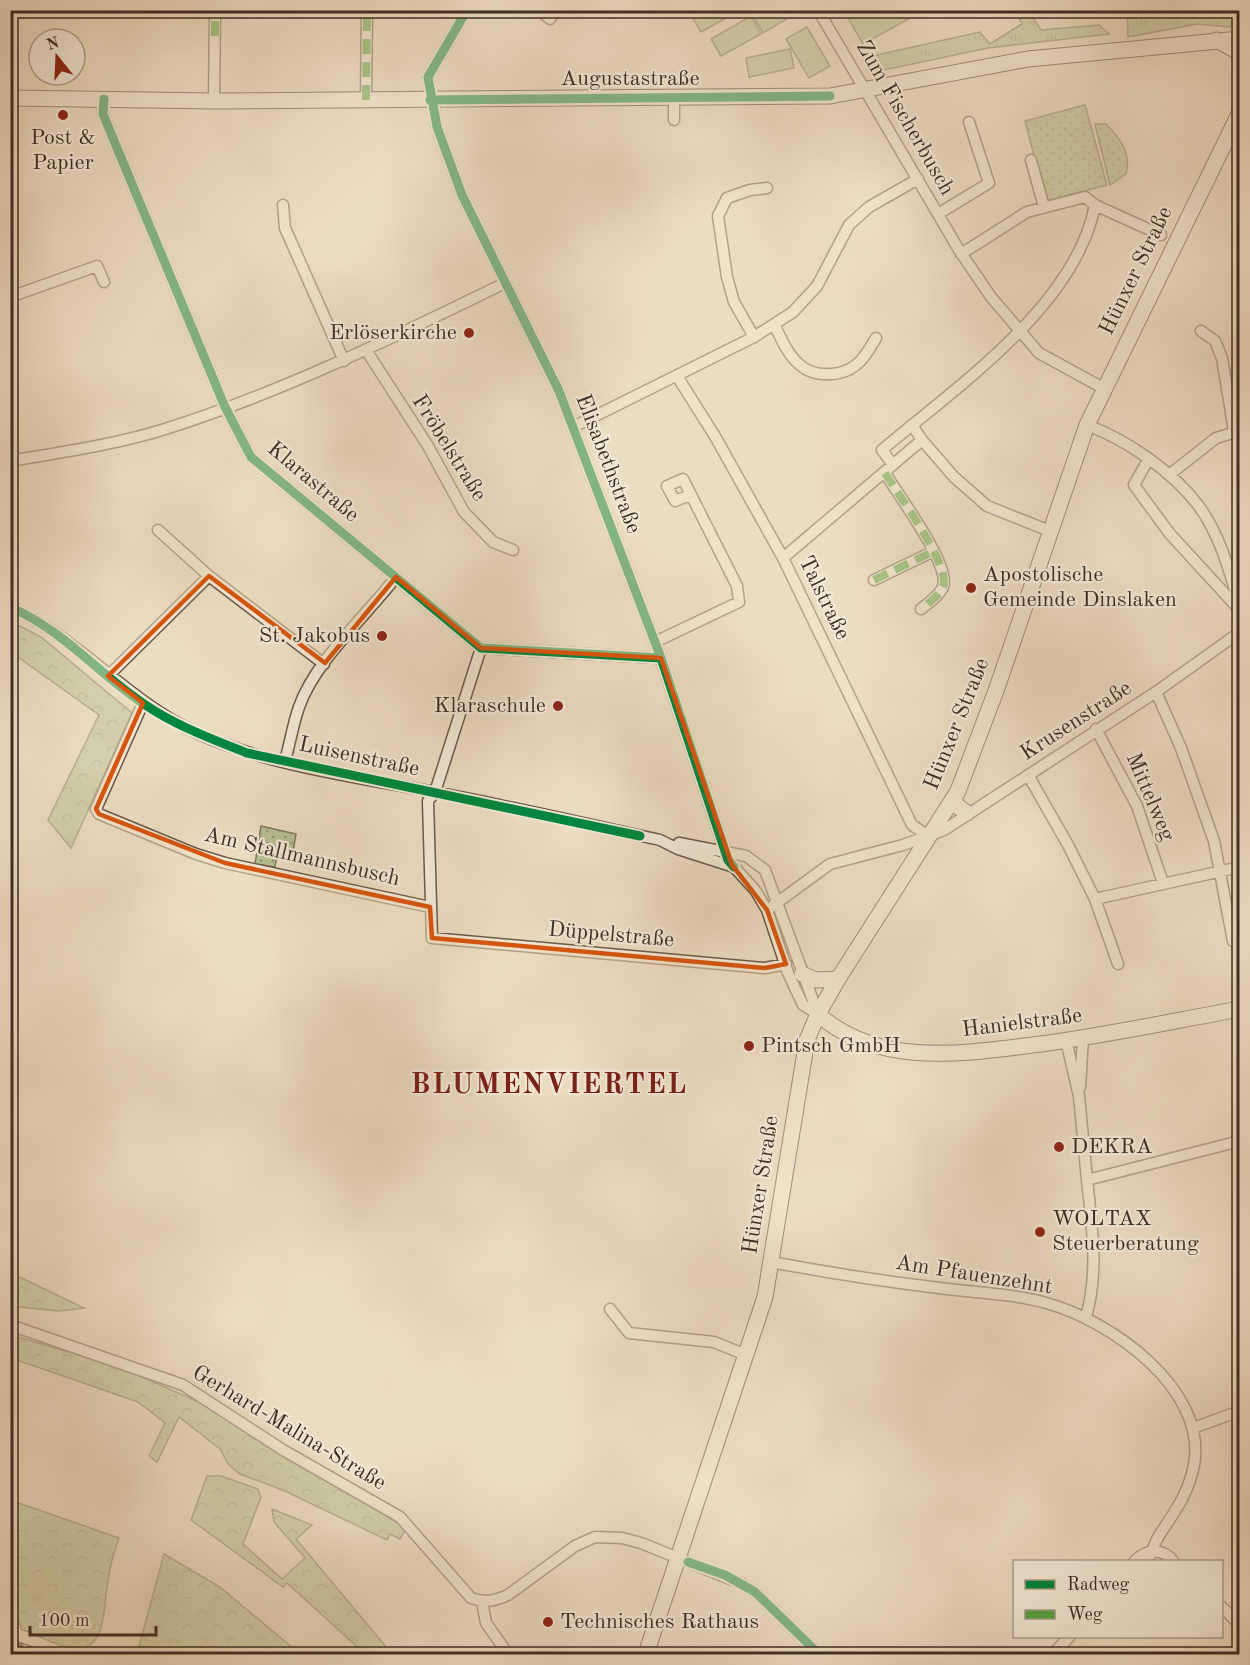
<svg xmlns="http://www.w3.org/2000/svg" width="1250" height="1665" viewBox="0 0 1250 1665" font-family="'Old Standard TT',serif">
  <style>
    .grass { fill: url(#grass-tufts); stroke: #7a775b; stroke-width: 1.5 }
    .forest { fill: url(#forest-crowns); stroke: #7a775b; stroke-width: 1.5 }
    .park { fill: url(#park-dots); stroke: #7a775b; stroke-width: 1.5 }
    .pitch { fill: #b7c193; stroke: #7a775b; stroke-width: 1.5 }
    .lines { fill: none; stroke-linecap: round; stroke-linejoin: round }
    .minor-casing { stroke: #6a594a; stroke-width: 13 }
    .secondary-casing { stroke: #3e2d23; stroke-width: 17 }
    .minor { stroke: #f3e9d6; stroke-width: 10 }
    .secondary { stroke: #f3e9d6; stroke-width: 15 }
    .rail-casing { stroke: #3e2d23; stroke-width: 4.5 }
    .rail { stroke: #f3e9d6; stroke-width: 2; stroke-dasharray: 7; stroke-linecap: butt }
    .quiet { stroke: #54a442; stroke-width: 8; stroke-dasharray: 15 8; stroke-linecap: butt }
    .cycleway-casing { stroke: #f3e9d6; stroke-width: 13 }
    .cycleway { stroke: #00873e; stroke-width: 9 }
    .marked { fill: none; stroke: #d7550e; stroke-width: 4.5; stroke-linejoin: round }
    .poi-dot { fill: #8f2418; stroke: #f3e9d6; stroke-width: 2 }
    .labels { text-anchor: middle; dominant-baseline: central; stroke-width: 4.5; stroke-linejoin: round; paint-order: stroke }
    .street-label { font-size: 22px; fill: #3e2d23; stroke: #f3e9d6 }
    .poi-label { font-size: 22px; fill: #3e2d23; stroke: #f3e9d6; text-anchor: start }
    .district-label { font-size: 28px; font-weight: bold; letter-spacing: 1.5px; fill: #7a1f14; stroke: #f3e9d6 }
  </style>
  <defs>
    <pattern id="grass-tufts" width="24" height="20" patternUnits="userSpaceOnUse" patternTransform="scale(1.5)"><rect width="24" height="20" fill="#b7c193"/><path d="M3 7l-1-3M5 7V3M7 7l1-3M15 17l-1-3M17 17v-4M19 17l1-3" fill="none" stroke="#969d78"/></pattern>
    <pattern id="forest-crowns" width="20" height="18" patternUnits="userSpaceOnUse" patternTransform="scale(1.5)"><rect width="20" height="18" fill="#b7c193"/><path d="M2 6a3 3 0 1 1 6 0M12 15a3 3 0 1 1 6 0" fill="none" stroke="#969d78"/></pattern>
    <pattern id="park-dots" width="8" height="8" patternUnits="userSpaceOnUse" patternTransform="scale(1.5)"><rect width="8" height="8" fill="#b7c193"/><path d="M2 2h.1M6 6h.1" fill="none" stroke="#969d78" stroke-width="1.8" stroke-linecap="round"/></pattern>
  </defs>
  <rect width="100%" height="100%" fill="#edddc0"/>
  <filter id="stains"><feTurbulence type="fractalNoise" baseFrequency=".00333" numOctaves="4"/><feColorMatrix values="0 0 0 0 .2 0 0 0 0 .09 0 0 0 0 .02 0 0 0 .5 -.17"/></filter>
  <radialGradient id="worn" r=".72"><stop offset=".6" stop-color="#630" stop-opacity="0"/><stop offset="1" stop-color="#630" stop-opacity=".3"/></radialGradient>
  <path class="grass" d="M1015 11H1029L1041 30 1099 25 1109 34 988 48 870 73 863 58 980 32 990 44 1022 24Z
    M1127 11V10L1235 11V21L1229 27 1197 24 1128 37Z"/>
  <path class="forest" d="M10 621 41 637 132 713 71 848 48 820 99 715 11 652Z
    M11 1273 84 1308 59 1311 11 1306Z
    M11 1335 117 1366 201 1403 406 1528 400 1539 390 1534 387 1540 285 1491 240 1474 228 1464 220 1449 179 1417 157 1462 149 1456 165 1423 138 1402 11 1358Z
    M207 1476H221L258 1489 261 1497 243 1544 282 1579 305 1558 274 1522 272 1509 312 1525 296 1539 392 1654H365L287 1583 283 1587 191 1520Z
    M10 1500 119 1538C113 1554 109 1570 107 1587 104 1604 106 1649 78 1648 59 1648 38 1635 21 1629L11 1585Z
    M164 1554 220 1587 300 1654H137Z"/>
  <path class="park" d="M1085 105 1107 185 1046 201 1025 121Z
    M1095 124H1106C1119 137 1132 154 1126 174L1110 185Z
    M261 826 296 834 292 857 277 855 275 867 255 864Z"/>
  <path class="pitch" d="M762 10H800V11L763 33 753 16Z
    M689 11H739L701 32Z
    M844 11H923L863 44Z
    M751 16 761 34 721 56 711 39Z
    M807 27 830 66 809 78 786 39Z
    M790 49 794 68 749 77 746 58Z"/>
  <g class="lines">
    <defs>
      <path id="minor" d="M467 10 428 77 437 127 462 195 559 391 661 658 728 860 734 867
        M539 10 550 19 556 10
        M818 10 959 250 991 297 1039 353 1103 388
        M104 99 103 114 117 148 225 407 251 457 481 648 661 658
        M366 100 367 10
        M214 101 215 10
        M674 120V99
        M1031 160 1044 207
        M283 205 285 228 344 361
        M938 214 989 183 969 122
        M961 254 1027 212 1085 197 1095 205 1161 235
        M10 297 97 266 104 282
        M774 324C781 338 787 354 799 364 813 378 841 377 856 365 865 358 870 348 876 338
        M1201 331 1215 341 1222 358 1234 431
        M754 337 734 302 727 277 718 216 727 198 750 190 767 188
        M366 350 428 446 464 512 493 542 513 550
        M677 376 716 438 783 558 912 825 930 837
        M1087 425C1127 440 1172 471 1198 505 1220 534 1230 573 1240 607
        M573 427 754 337 793 312 817 286 849 225 869 207 918 179
        M922 440 954 477 987 506 1050 531
        M1148 460 1134 485 1170 534 1237 607
        M10 461C62 452 113 445 162 430 281 393 394 337 505 283
        M893 465 882 450C956 387 1076 306 1095 205
        M885 473C899 496 944 556 944 582 944 593 928 603 921 609
        M1169 475 1216 438 1239 431
        M158 530 209 576
        M783 558 922 440 912 425
        M874 580 932 552
        M10 607C80 639 127 701 197 733 268 766 362 778 439 793 513 807 587 824 660 840L678 849 734 867 755 890 767 910 788 973 803 1005 818 1014
        M655 642 739 602 737 586 683 479 667 486 675 501 690 495
        M481 648 435 792 428 801 432 938 765 968 786 964
        M108 676 209 576 324 664
        M1156 692 1181 748 1214 841 1233 941
        M143 703 96 809 99 814 196 854 225 863 430 907
        M1096 729 1137 806 1163 883
        M285 761C290 743 293 724 299 707 315 661 366 616 396 577
        M1028 775 1068 845 1095 899 1118 964
        M679 843 746 856 765 870 818 1014
        M1095 899 1240 867
        M767 910 830 864 903 845 944 830 1156 692 1240 632
        M1066 1040 1079 1096 1087 1180 1240 1141
        M1080 1087 1083 1038
        M771 1262C829 1273 888 1282 947 1289 979 1293 1015 1294 1046 1303 1110 1320 1208 1389 1194 1465 1188 1494 1176 1510 1160 1534 1154 1543 1153 1552 1146 1562
        M610 1309 629 1333 714 1342 746 1355
        M1086 1317C1099 1271 1092 1227 1087 1180
        M10 1325 183 1385 283 1450 400 1517 471 1598C485 1603 495 1601 508 1595L575 1546 595 1537 622 1538 641 1543 740 1583 755 1592 819 1654
        M1193 1428 1240 1411
        M1134 1562C1145 1549 1163 1547 1174 1562
        M482 1601 486 1623 508 1654
        M1222 1607 1240 1625
        M1053 1654 1070 1636"/>
      <path id="secondary" d="M1217 40 1240 53
        M10 98 214 101 830 96 1028 59 1240 39
        M954 797 957 806 967 813
        M802 974 816 980 838 979
        M818 1014C879 1069 967 1053 1041 1044 1108 1035 1173 1021 1240 1009
        M646 1654 765 1297 807 1040 818 1014 838 979 958 791 997 688 1087 425 1240 112"/>
    </defs>
    <use href="#minor" class="minor-casing"/>
    <use href="#secondary" class="secondary-casing"/>
    <use href="#minor" class="minor"/>
    <use href="#secondary" class="secondary"/>
    <defs>
      <path id="rail" d="M10 1641 49 1654"/>
    </defs>
    <use href="#rail" class="rail-casing"/>
    <use href="#rail" class="rail"/>
    <path class="quiet" d="M215 36V10
      M366 100 367 10
      M885 473C899 496 944 556 944 582 944 593 928 603 921 609
      M874 580 932 552"/>
    <defs>
      <path id="cycleway" d="M467 10 428 77 437 127 462 195 559 391 661 658 728 860 734 867
        M104 99 103 114 117 148 225 407 251 457 481 648 661 658
        M430 100 830 96
        M10 607C66 632 95 671 144 704 176 726 212 739 247 753L640 836
        M688 1562 725 1575 755 1592 819 1654"/>
    </defs>
    <use href="#cycleway" class="cycleway-casing"/>
    <use href="#cycleway" class="cycleway"/>
  </g>
  <path d="M0 0H1250V1665H0ZM209 576 325 663 396 577 481 648 661 658 732 865 767 910 786 964 765 968 432 938 430 907 225 863 99 814 96 809 143 703 108 676Z" fill="#edddc0" fill-opacity=".55" fill-rule="evenodd"/>
  <path class="marked" d="M209 576 325 663 396 577 481 648 661 658 732 865 767 910 786 964 765 968 432 938 430 907 225 863 99 814 96 809 143 703 108 676Z"/>
  <g class="poi-dot">
    <circle cx="63" cy="115" r="6"/>
    <circle cx="469" cy="333" r="6"/>
    <circle cx="971" cy="588" r="6"/>
    <circle cx="382" cy="636" r="6"/>
    <circle cx="558" cy="706" r="6"/>
    <circle cx="749" cy="1046" r="6"/>
    <circle cx="1059" cy="1147" r="6"/>
    <circle cx="1040" cy="1232" r="6"/>
    <circle cx="548" cy="1622" r="6"/>
  </g>
  <g class="labels">
    <g class="street-label">
      <text x="630" y="79">Augustastraße</text>
      <text transform="translate(905 118) rotate(60)">Zum Fischerbusch</text>
      <text transform="translate(1136 271) rotate(-64)">Hünxer Straße</text>
      <text transform="translate(449 448) rotate(58)">Fröbelstraße</text>
      <text transform="translate(608 464) rotate(69)">Elisabethstraße</text>
      <text transform="translate(313 482) rotate(40)">Klarastraße</text>
      <text transform="translate(824 598) rotate(64)">Talstraße</text>
      <text transform="translate(1076 721) rotate(-33)">Krusenstraße</text>
      <text transform="translate(957 724) rotate(-68)">Hünxer Straße</text>
      <text transform="translate(359 757) rotate(12)">Luisenstraße</text>
      <text transform="translate(1150 797) rotate(67)">Mittelweg</text>
      <text transform="translate(302 857) rotate(13)">Am Stallmannsbusch</text>
      <text transform="translate(611 935) rotate(5)">Düppelstraße</text>
      <text transform="translate(1022 1023) rotate(-7)">Hanielstraße</text>
      <text transform="translate(761 1185) rotate(-81)">Hünxer Straße</text>
      <text transform="translate(974 1275) rotate(9)">Am Pfauenzehnt</text>
      <text transform="translate(289 1428) rotate(31)">Gerhard-Malina-Straße</text>
    </g>
    <g class="poi-label">
      <text x="63" y="138" text-anchor="middle">Post &amp;<tspan x="63" dy="25">Papier</tspan></text>
      <text x="457" y="333" text-anchor="end">Erlöserkirche</text>
      <text x="983" y="575">Apostolische<tspan x="983" dy="25">Gemeinde Dinslaken</tspan></text>
      <text x="370" y="636" text-anchor="end">St. Jakobus</text>
      <text x="546" y="706" text-anchor="end">Klaraschule</text>
      <text x="761" y="1046">Pintsch GmbH</text>
      <text x="1071" y="1147">DEKRA</text>
      <text x="1052" y="1219">WOLTAX<tspan x="1052" dy="25">Steuerberatung</tspan></text>
      <text x="560" y="1622">Technisches Rathaus</text>
    </g>
    <g class="district-label">
      <text x="549" y="1086">BLUMENVIERTEL</text>
    </g>
  </g>
  <rect width="1250" height="1665" fill="none" stroke="#edddc0" stroke-width="36"/>
  <rect x="12" y="12" width="1226" height="1641" fill="none" stroke="#3e2d23" stroke-width="3"/>
  <rect x="18" y="18" width="1214" height="1629" fill="none" stroke="#3e2d23" stroke-width="1.5"/>
  <rect x="1013" y="1560" width="210" height="78" fill="#f3e9d6" stroke="#ab9e8e" stroke-width="1.5"/>
  <rect x="1025" y="1580" width="30" height="9" fill="#00873e" stroke="#ab9e8e" stroke-width="1.5"/>
  <text x="1067" y="1590" font-size="18" fill="#3e2d23">Radweg</text>
  <rect x="1025" y="1610" width="30" height="9" fill="#54a442" stroke="#ab9e8e" stroke-width="1.5"/>
  <text x="1067" y="1620" font-size="18" fill="#3e2d23">Weg</text>
  <g transform="translate(57 57) rotate(342)"><circle r="28" fill="#f3e9d6" stroke="#ab9e8e" stroke-width="1.5"/>
  <path d="M0-4.5L10 22L0 15L-10 22Z" fill="#8f2418"/>
  <text y="-9" font-size="16" font-weight="bold" text-anchor="middle" fill="#3e2d23">N</text>
  </g>
  <path d="M30 1626v9h126v-9" fill="none" stroke="#3e2d23" stroke-width="3"/>
  <text x="39" y="1626" font-size="18" fill="#3e2d23" stroke="#f3e9d6" stroke-width="4.5" paint-order="stroke">100 m</text>
  <rect width="100%" height="100%" filter="url(#stains)"/>
  <rect width="100%" height="100%" fill="url(#worn)"/>
</svg>
